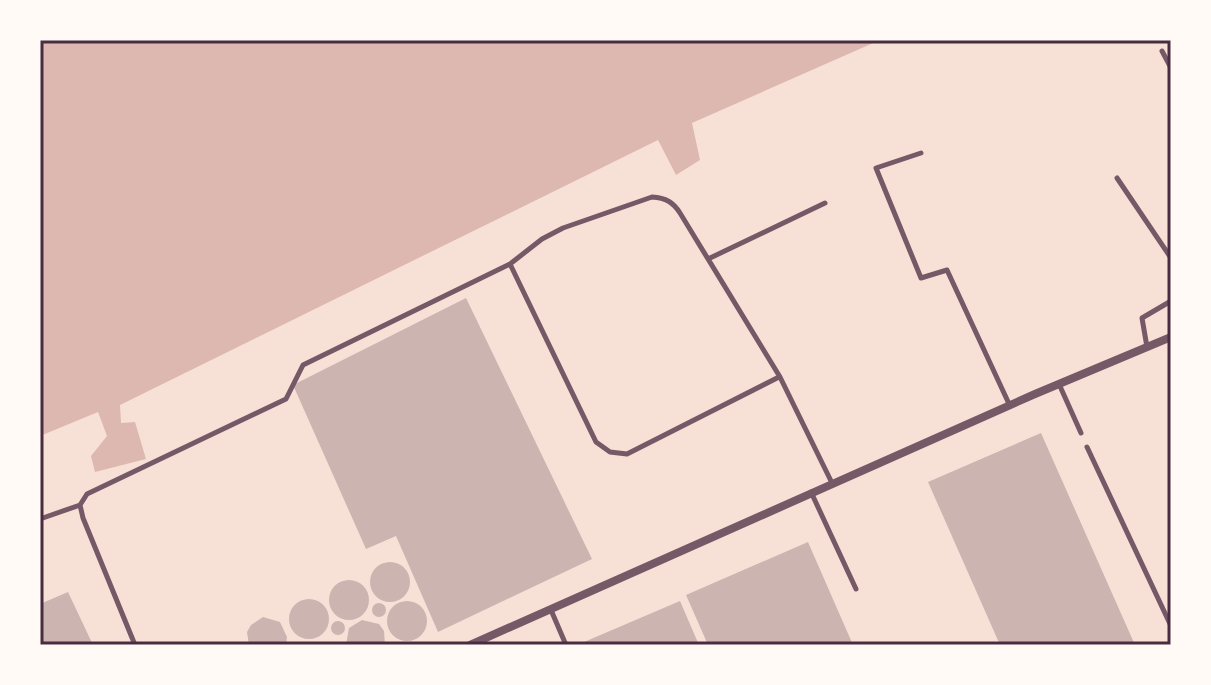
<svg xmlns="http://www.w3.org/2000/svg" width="1211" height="685" viewBox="0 0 1211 685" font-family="Mulish,sans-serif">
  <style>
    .water { fill: #dcb8b0 }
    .building { fill: #ccb4b1 }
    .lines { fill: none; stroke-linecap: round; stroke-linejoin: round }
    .service { stroke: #755966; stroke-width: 5 }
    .minor { stroke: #755966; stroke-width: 8 }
    .neatline { fill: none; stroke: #4a2c40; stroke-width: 3 }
  </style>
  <rect width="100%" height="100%" fill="#f7e1d7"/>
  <path class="water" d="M40 40H880L692 123 700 160 676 175 658 140 120 405 121 423 135 422 146 459 95 472 91 456 107 436 98 412 40 436Z"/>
  <path class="building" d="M466 298 592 559 438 632 396 536 366 549 293 385Z
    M1041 433 1135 645H1000L928 482Z
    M808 542 853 645H708L686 595Z
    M370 582a20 20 0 1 1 40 0a20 20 0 1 1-40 0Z
    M329 600a20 20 0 1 1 40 0a20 20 0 1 1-40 0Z
    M68 592 93 645H40V604Z
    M289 619a20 20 0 1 1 40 0a20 20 0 1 1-40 0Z
    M387 621a20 20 0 1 1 40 0a20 20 0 1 1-40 0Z
    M680 601 699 645H577Z
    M372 610a7 7 0 1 1 14 0a7 7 0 1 1-14 0Z
    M263 617 280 622 287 637 286 645H249L247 632 251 625Z
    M362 620 379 624 384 631 385 645H346L349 628Z
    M331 628a7 7 0 1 1 14 0a7 7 0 1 1-14 0Z"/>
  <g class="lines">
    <path class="service" d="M1162 51 1171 68
      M921 153 876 168 921 278 947 270 1010 406
      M1117 178 1171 258
      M708 259 825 203
      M510 264 596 442 610 452 627 454 779 377
      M1147 347 1142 318 1171 301
      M1059 384 1081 433
      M1087 447 1171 626
      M811 492 856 589
      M40 519 80 505
      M551 610 566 645
      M135 645 83 518 80 505 87 494 286 399 303 365 510 264 542 239 563 228 652 197C666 198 673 202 680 213L780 377 832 483"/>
    <path class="minor" d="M470 645 1035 394 1171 337"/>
  </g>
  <rect width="1211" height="685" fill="none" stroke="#fffaf5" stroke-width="84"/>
  <rect x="42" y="42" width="1127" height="601" class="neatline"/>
</svg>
